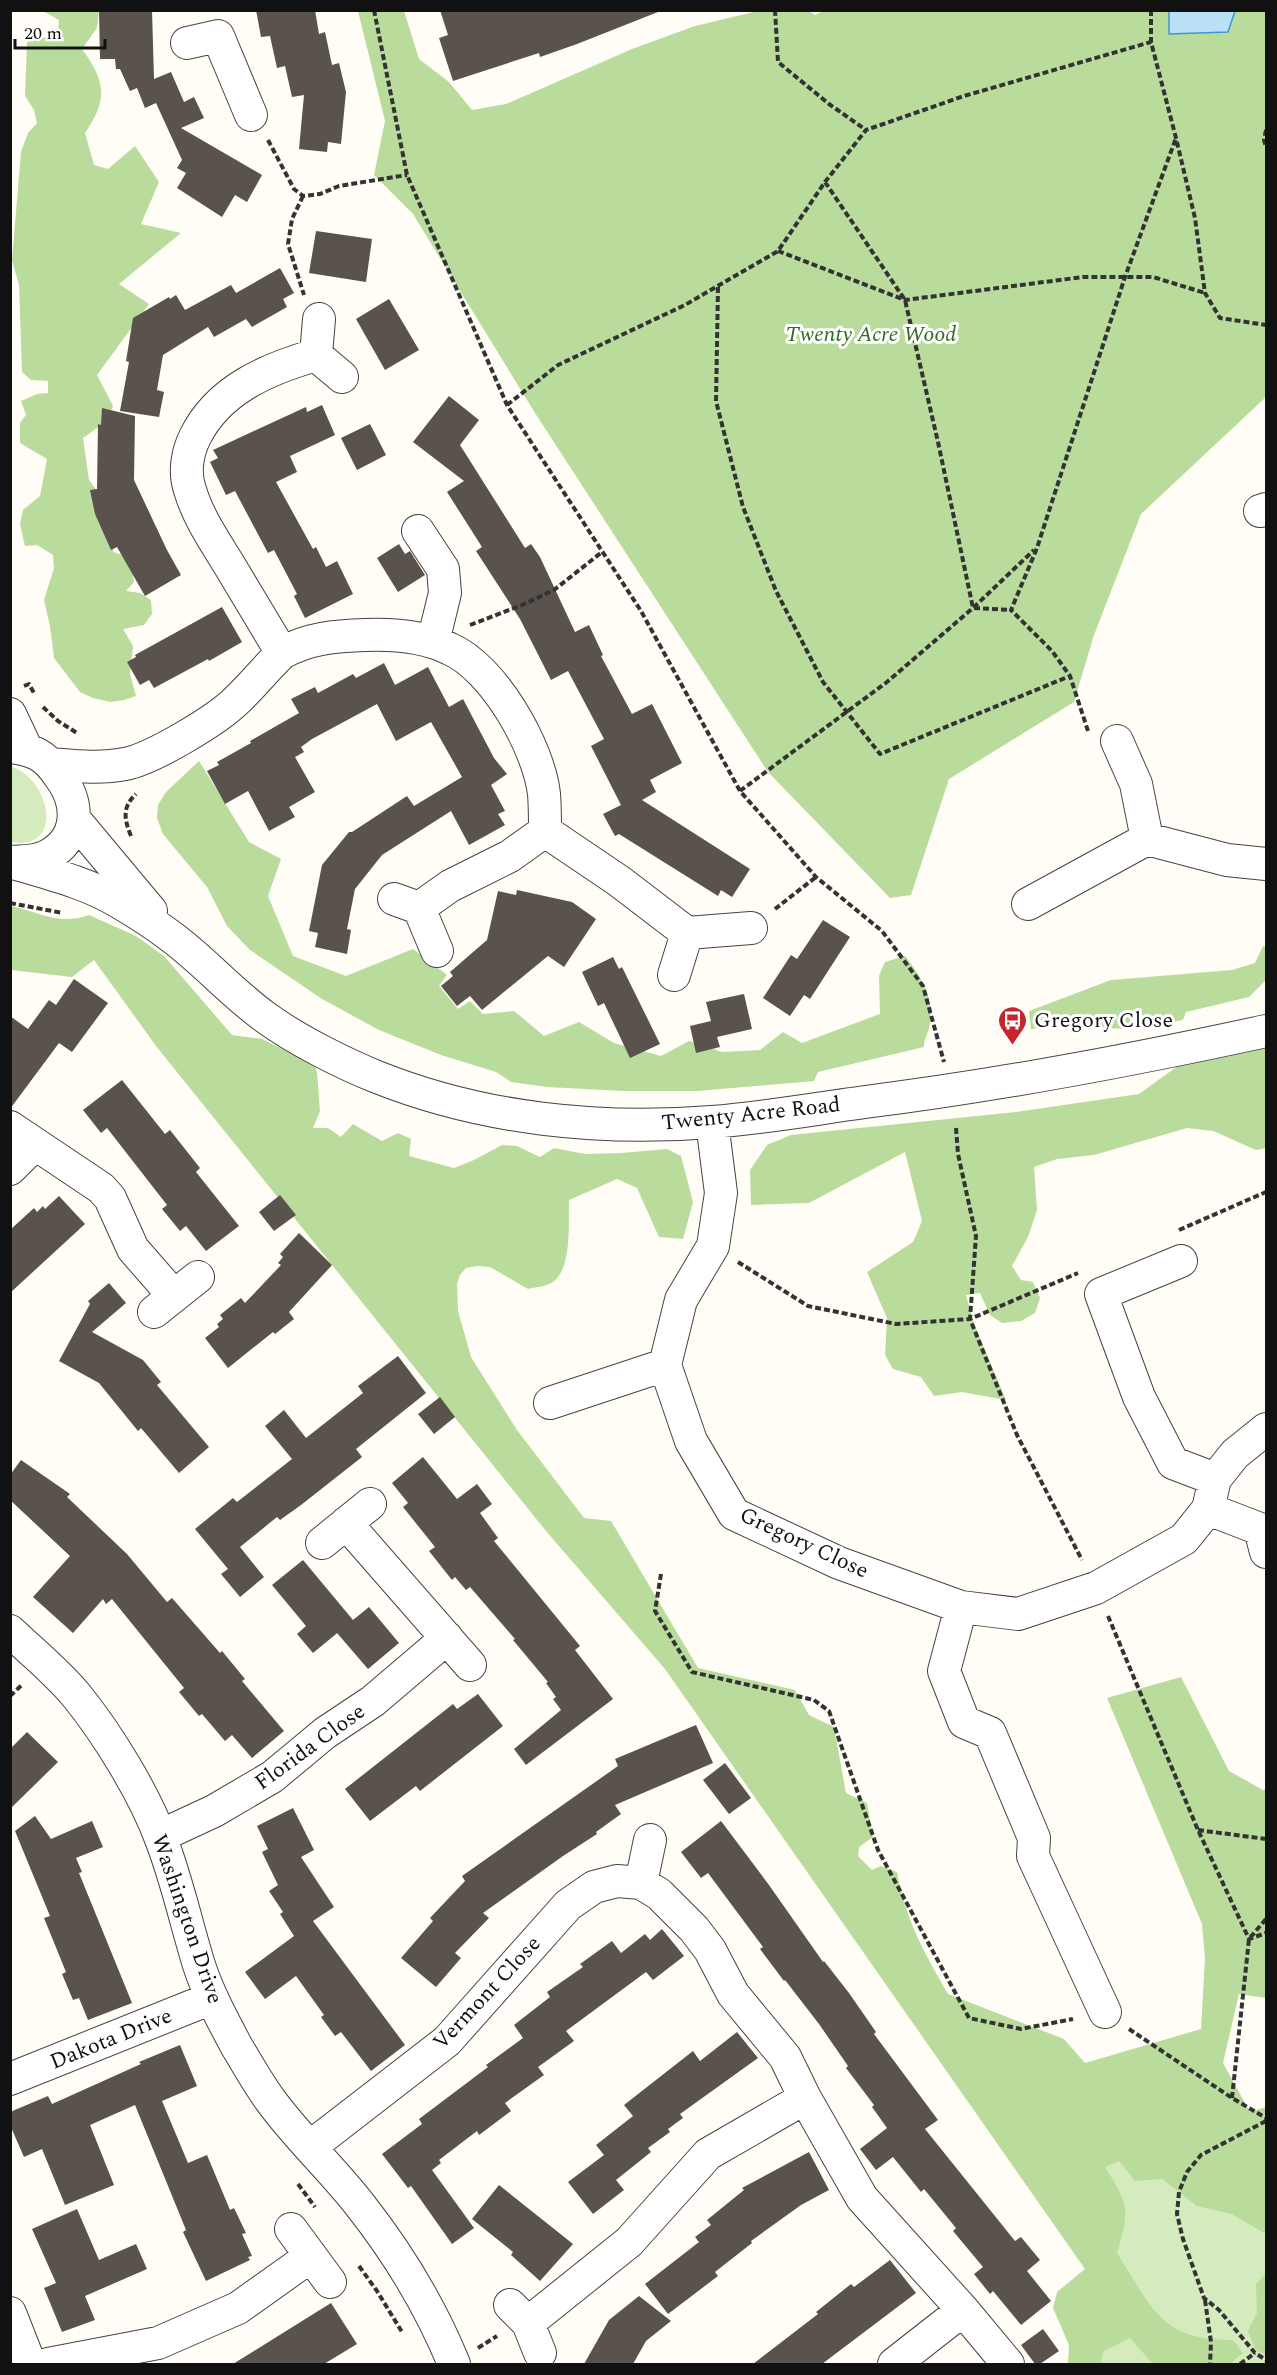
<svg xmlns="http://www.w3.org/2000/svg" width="1277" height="2375" viewBox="0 0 1277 2375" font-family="Spectral,serif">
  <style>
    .green { fill: #d5ebbd }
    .forest { fill: #b9dc9c }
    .water { fill: #b9e0f7; stroke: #3f96cf; stroke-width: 1.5 }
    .building { fill: #5a524d }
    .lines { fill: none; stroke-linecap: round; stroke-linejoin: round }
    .minor-casing { stroke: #444; stroke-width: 34 }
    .path { stroke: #333; stroke-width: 4; stroke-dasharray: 6 3; stroke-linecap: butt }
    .minor { stroke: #fff; stroke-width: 32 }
    .labels { text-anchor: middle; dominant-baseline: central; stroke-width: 6; stroke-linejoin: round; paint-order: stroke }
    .park-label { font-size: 22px; font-style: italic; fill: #2f6b1f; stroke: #fff }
    .poi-label { font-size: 22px; fill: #111; stroke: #fff; text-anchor: start }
    .street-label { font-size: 22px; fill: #111; stroke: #fff }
  </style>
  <rect width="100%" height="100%" fill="#fffdf5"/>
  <path class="green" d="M10 766C51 778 65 852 11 842Z
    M1126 2147 1266 2202V2364H1068L1101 2281 1091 2156Z"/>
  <path class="forest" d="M825 10 1266 11V397L1141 514 1094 635 1074 702 949 779 911 895 890 898 768 772 535 413 413 214 374 175 385 121 358 11H404L419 59 449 82 472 110 506 104 632 49 695 26 758 11H809L815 15Z
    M43 11H99L97 28 82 49C106 82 108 99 85 133L94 165 108 169 135 146 159 182 141 224 181 233 119 284 149 304 97 375 113 406 108 420 83 438 89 480 116 517 113 552 130 557 134 582 126 591 140 593 151 600 152 614 144 625 123 629 133 646 130 674 136 696 124 700 110 702 93 698 80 692 54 658 50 626 44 600 54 568 53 555 37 545 25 546 20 524 23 510 40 496 47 459 20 443V423L26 415 21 401 37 394 48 393V381L31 380 22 372 19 285 12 260 21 152 28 133 37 123 34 110 25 96 27 42 58 34 59 20Z
    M199 761 249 842 281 859 268 896 293 956 346 976 413 949 447 975 439 986 458 1009 470 1001 483 1014 514 1011 544 1036 579 1022 614 1043 661 1056 689 1041 722 1052 760 1050 783 1032 802 1043 880 1014 879 976 885 962 905 956C921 976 934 997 930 1023 929 1032 924 1037 924 1047L818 1072 814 1081 698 1091H624L547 1087 511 1082 496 1072 441 1055 379 1030 322 999 250 950 227 926 207 887 163 834 157 818 158 805 166 792Z
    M10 906C41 912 57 926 89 915L136 936 164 956 232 1035 262 1039 315 1065 317 1073 320 1111 313 1128H328L341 1137 353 1124 382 1141 398 1133 411 1139 409 1156 454 1168 474 1160 502 1145 517 1146 540 1157 554 1148 585 1154 621 1153 667 1149 681 1156 693 1202 683 1239 659 1237 637 1188 617 1179 569 1200C568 1222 573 1271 551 1283 545 1287 535 1287 528 1289L490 1267 477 1266 466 1268 460 1275 457 1284 458 1311 471 1357 517 1430 584 1518 611 1521 698 1668 795 1690 809 1715 834 1727 846 1793 867 1803 873 1837 859 1847 858 1856 872 1870 881 1866 897 1872C905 1919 925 1954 948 1994L1064 2039 1085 2063 1201 2029 1205 1958 1202 1924 1107 1698 1181 1677 1229 1771 1263 1790 1266 1789V1998L1239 1994 1223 2063 1250 2112 1266 2107V2234L1232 2214 1197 2206 1162 2179 1135 2181 1119 2161 1105 2167C1129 2205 1130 2210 1117 2253 1152 2307 1160 2341 1233 2340L1243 2353 1230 2364H1153L1130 2338 1104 2351 1100 2364H1068L1069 2345 1053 2308 1057 2292 1085 2269 665 1669 546 1531 156 1046 94 960 72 977 11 970Z
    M1263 946 1266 947V980L1249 997 1186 1012 1183 1020 1134 1029 1060 1027 1031 1029 1029 1011 1111 980 1232 970 1255 963Z
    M1266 1045V1148L1256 1150 1213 1131 1187 1128 1094 1155 1057 1159 1034 1167 1037 1210 1028 1237 1012 1266 1021 1280 1033 1282 1040 1298 1035 1313 1021 1321 1002 1323 990 1315 980 1293 966 1295 974 1324 1006 1400 962 1392 934 1396 921 1377 893 1369 885 1355 887 1318 867 1272 913 1242 922 1221 905 1152 809 1203 751 1205 750 1170 767 1145 791 1135 1016 1112 1139 1094 1182 1063Z
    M1266 2273V2355L1255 2349 1248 2331 1257 2313 1256 2284Z"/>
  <path class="water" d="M1169 11V10L1235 11 1228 32 1169 34Z"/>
  <path class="building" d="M99 10H152L154 79 171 72 184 102 194 97 204 118 181 128 262 175 247 202 235 195 222 217 177 188 186 173 177 168 182 160 156 103 145 108 137 88 130 91 120 69H116L115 59H100Z
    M256 10H315L319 34 325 32 332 65 339 63 346 92 341 144 328 142 327 152 299 149 304 95 292 97 285 66 277 68 270 36 261 37Z
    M440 10H658V12L577 44 540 57 539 53 453 81 439 38 448 35Z
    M316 231 372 239 366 282 309 273Z
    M280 268 294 293 283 299 287 307 252 327 246 319 214 337 208 327 163 355 157 390 164 392 159 417 120 411 129 362 126 361 133 318 169 297 170 299 176 295 185 310 231 285 236 293Z
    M389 299 419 350 385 370 356 319Z
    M449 396 479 420 460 445 525 548 531 544 540 557 575 632 589 625 603 655 601 656 632 714 652 704 682 763 650 780 656 792 642 800 750 869 732 897 721 890 718 896 619 834 615 836 603 814 621 805 591 746 604 739 568 671 551 680 520 619 476 551 482 547 447 492 464 481 413 442Z
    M322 405 335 435 290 456 297 472 276 482 313 549 316 547 326 567 337 561 353 594 305 618 294 596 297 594 274 550 268 553 235 491 226 495 210 462 218 458 213 450 306 407 307 412Z
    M102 408 135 416 134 480 167 550 181 575 145 596 117 547 111 550 95 514 90 490 97 489 98 424 101 425Z
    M370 424 386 455 357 470 341 438Z
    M399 544 405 554 410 551 425 575 398 592 377 558Z
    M222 607 242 642 209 661 208 659 154 688 149 680 140 685 127 662 136 657 135 655Z
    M384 663 395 685 428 667 449 707 463 699 494 758 507 774 491 785 505 811 498 814 505 825 469 845 451 811 382 855 355 889 347 929 351 930 347 954 315 947 318 933 309 931 322 865 349 832H352L407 796 414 806 462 777 431 722 396 741 377 704 312 739 301 747 304 752 295 757 315 792 289 807 295 817 269 831 248 791 225 804 207 771 219 765 217 762 251 743 250 741 299 713 291 699 315 687 318 693 353 674 356 678Z
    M517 890 572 902 596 919 564 967 548 956 482 1010 470 996 457 1006 441 986 453 976 450 972 487 940 498 891 516 895Z
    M823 920 850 937 810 999 804 995 790 1016 763 998 791 955 797 959Z
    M613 957 619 969 622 967 660 1044 630 1058 604 1003 598 1006 582 972Z
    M74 979 108 1003 72 1052 59 1043 10 1109V1016L28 1029 49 1000 56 1005Z
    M744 994 752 1029 717 1037 720 1047 696 1053 690 1026 711 1021 706 1002Z
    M122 1080 165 1134 170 1130 200 1168 196 1172 239 1226 206 1251 186 1226 180 1231 162 1209 167 1205 107 1128 101 1133 83 1110Z
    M280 1195 296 1215 274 1231 259 1212Z
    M59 1196 85 1224 10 1293V1230L34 1208 37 1212 43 1206 45 1209Z
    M299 1233 332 1265 289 1312 294 1319 275 1334 273 1332 228 1368 205 1338 219 1327 217 1324 223 1319 220 1315 241 1298 245 1303 281 1265 278 1263 283 1257 280 1254Z
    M109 1283 126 1303 92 1332 143 1360 161 1382 157 1385 209 1447 179 1473 141 1428 138 1431 99 1383 59 1361 90 1304 88 1301Z
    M398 1356 426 1393 356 1449 362 1457 301 1505 280 1520 277 1517 240 1547 264 1577 240 1597 221 1574 228 1569 195 1529 233 1498 237 1502 292 1459 265 1426 284 1410 306 1438 363 1393 358 1386Z
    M440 1397 455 1417 434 1434 418 1414Z
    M423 1457 457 1499 477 1484 492 1504 480 1513 498 1538 494 1541 580 1646 575 1650 613 1699 526 1765 514 1749 561 1710 553 1699 556 1697 546 1683 548 1682 513 1640 515 1639 470 1587 466 1590 455 1577 452 1580 429 1551 435 1547 403 1507 408 1503 392 1483Z
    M21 1460 70 1494 67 1497 127 1554 167 1602 172 1598 220 1653 222 1651 245 1679 242 1681 284 1731 252 1758 232 1735 225 1741 202 1714 199 1716 179 1692 184 1688 112 1599 106 1604 103 1599 73 1633 33 1597 70 1556 10 1500V1475Z
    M303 1560 353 1620 313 1653 297 1634 306 1626 272 1585Z
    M369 1607 399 1643 368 1669 337 1633Z
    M478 1694 503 1726 420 1791 416 1786 370 1821 345 1789 453 1704 457 1709Z
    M696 1725 713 1763 615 1805 621 1814 596 1832 597 1834 563 1856 483 1913 489 1918 455 1953 461 1958 436 1987 401 1958 433 1921 430 1918 465 1881 462 1876 618 1766 615 1759Z
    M27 1732 58 1762 10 1809V1749Z
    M725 1763 751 1798 729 1814 703 1780Z
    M293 1808 314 1850 301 1857 334 1907 313 1921 405 2045 371 2071 341 2032 335 2036 321 2017 324 2015 296 1976 265 1999 245 1972 294 1936 280 1914 283 1912 269 1891 278 1885 262 1852 268 1849 257 1826Z
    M35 1816 51 1839 92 1821 103 1847 76 1858 82 1872 79 1873 132 2003 88 2020 79 1998 73 2000 62 1974 66 1972 44 1918 50 1916 15 1831Z
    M721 1821 769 1885 823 1962 824 1961 849 1993 876 2032 874 2034 938 2120 925 2129 1015 2241 1021 2237 1040 2260 1027 2271 1051 2301 1021 2325 993 2291 990 2294 974 2274 983 2267 953 2231 956 2228 924 2189 921 2192 893 2157 876 2170 860 2149 887 2128 872 2107 874 2105 846 2068 848 2066 819 2024 785 1980 784 1981 760 1949 763 1947 708 1873 701 1878 681 1852Z
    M662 1929 684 1956 653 1980 646 1972 566 2031 574 2041 538 2067 544 2075 505 2103 511 2111 479 2135 477 2131 439 2160 441 2163 432 2170 474 2228 452 2244 411 2186 408 2188 382 2154 422 2124 419 2119 488 2067 486 2065 523 2038 514 2025 550 1997 547 1992 583 1967 580 1964 612 1941 621 1953 645 1934 650 1940Z
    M737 2032 758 2058 680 2114 683 2118 668 2129 670 2132 648 2148 651 2152 616 2180 624 2190 593 2214 568 2182 604 2155 596 2145 633 2116 624 2105 693 2051 700 2061Z
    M180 2045 197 2086 162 2101 188 2163 207 2155 230 2210 234 2208 246 2233 242 2234 252 2256 248 2257 250 2260 206 2281 183 2232 186 2230 135 2105 90 2125 114 2185 65 2205 42 2149 24 2157 10 2125V2112L48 2096 52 2104 141 2064 139 2062Z
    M809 2152 829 2190 801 2205 751 2241 752 2243 715 2272 718 2276 668 2314 645 2284 699 2242 695 2237 711 2225 707 2220 744 2190 742 2188Z
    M499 2185 573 2244 540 2281 511 2255 513 2252 472 2219Z
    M77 2209 99 2260 136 2244 147 2269 85 2296 95 2320 62 2332 44 2288 56 2283 32 2229Z
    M890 2260 916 2293 822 2364H753L818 2314 816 2312 851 2284 854 2287Z
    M639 2296 671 2321 646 2341 633 2364H584L609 2320Z
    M331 2303 357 2344 324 2364H233Z
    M1043 2329 1059 2351 1040 2364H1035L1021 2345Z"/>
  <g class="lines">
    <defs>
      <path id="minor" d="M187 43 218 36 251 115
        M316 355 342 377
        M1260 511 1266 509
        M418 531 443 569 445 593 433 642
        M282 653C309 638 335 636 366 635 394 634 424 636 450 649 494 668 539 748 544 794 545 806 545 819 545 831L619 881 687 933 751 928
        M10 714 27 750
        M1117 741 1136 784 1147 839
        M10 747C20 748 29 750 37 754 47 759 54 768 60 777 80 804 80 839 47 856 35 862 23 861 11 862
        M51 764C75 766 100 769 125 764 152 759 217 720 237 700 253 685 266 668 282 653 264 623 246 593 228 563 214 540 198 517 190 490 184 473 187 453 195 437 218 390 267 369 316 355L319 319
        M75 820 151 911
        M10 862C46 873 85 882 117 901 136 912 156 925 173 938 205 962 232 993 265 1017 295 1039 342 1063 377 1077 482 1119 599 1131 712 1122 763 1118 814 1109 865 1102 1000 1085 1133 1060 1266 1031
        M394 899 419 908 437 951
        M1028 904 1147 839 1227 860 1266 864
        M419 908 450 886 510 856 545 831
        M674 975 687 933
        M712 1122 721 1193 713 1246 681 1300 665 1365 691 1441 734 1514 839 1563 961 1607 1018 1614 1096 1588 1184 1539 1208 1509 1215 1479 1235 1454 1266 1429
        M10 1127 101 1188 110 1198 133 1249 174 1296
        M10 1169 35 1144
        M1181 1261 1101 1294 1139 1397 1173 1463 1215 1479
        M154 1312 198 1277
        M550 1403 665 1365
        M1208 1509 1260 1529 1266 1552
        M346 1523 470 1665
        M322 1543 370 1504
        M961 1607 944 1671 964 1722 990 1733 1034 1838 1033 1856 1105 2012
        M10 1631C32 1652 57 1672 76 1695 107 1733 144 1793 161 1839 177 1880 186 1923 199 1965 208 1993 223 2021 237 2047 248 2065 259 2085 271 2101 298 2138 332 2169 360 2205 398 2253 431 2308 454 2364
        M160 1836 214 1811 272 1777 325 1733 373 1701 447 1638
        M641 1883 659 1894 694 1929 710 1950 733 1994 785 2057 805 2098 862 2198 963 2310 1008 2364
        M10 2079 212 1998
        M310 2147 447 2041 568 1905 594 1887 617 1881 641 1883 650 1840
        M291 2229 330 2282
        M510 2305 528 2323 540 2353
        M10 2313 30 2364
        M528 2323 629 2242 708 2154 805 2098
        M48 2364 158 2343 238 2308 311 2256
        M894 2364 963 2310"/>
    </defs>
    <use href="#minor" class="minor-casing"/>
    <path class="path" d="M374 10 407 175 507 405 641 611 740 791 816 877 882 931 923 986 944 1062
      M775 10 778 62 829 104 866 130
      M1151 10V42L1176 138 1195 218 1205 293 1220 318 1266 325
      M1266 130 1264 140 1266 147
      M268 140 294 189 303 196 320 194 339 186 407 175
      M825 182 905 300 938 442 973 608 1011 610
      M303 196 292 219 288 244 304 295
      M778 251 905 300 1083 277H1153L1205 293
      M718 287 716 401 743 507 776 591 823 682 880 754 1070 676
      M507 405 558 365 685 305 778 251 825 182 866 130 964 96 1151 42
      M470 625 522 605 554 590 602 552
      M24 686 29 684 34 693
      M43 707 58 721 77 733
      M1088 731 1070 676 1052 651 1011 610 1037 548 1125 277 1176 138
      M740 791 887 682 973 608 1034 550
      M131 836C124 819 122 807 136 794
      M10 903 63 913
      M775 909 816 877
      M956 1128 958 1154 976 1236 970 1319 1017 1435 1082 1560
      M1179 1230 1266 1192
      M738 1262 808 1306 896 1324 970 1319 1078 1273
      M661 1574 655 1611 692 1672 814 1700 829 1711 878 1850 969 2018 1021 2029 1073 2019
      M1108 1616 1198 1830 1249 1939 1266 1933
      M10 1696 23 1684
      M1198 1830 1266 1839
      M1129 2029 1232 2098 1266 2118
      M1232 2098 1249 1939 1266 1919
      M1266 2121 1201 2155 1187 2172 1179 2192 1177 2214 1183 2239 1204 2298 1219 2310 1255 2353 1266 2360
      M298 2184 315 2207
      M359 2266 377 2291 402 2332
      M1205 2300 1211 2342 1210 2364
      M478 2348 497 2336
      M1240 2364 1255 2353"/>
    <use href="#minor" class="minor"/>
  </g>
  <defs>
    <symbol id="bus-pin" viewBox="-11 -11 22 30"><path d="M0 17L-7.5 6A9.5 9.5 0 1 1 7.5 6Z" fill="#c4262e" stroke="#fff"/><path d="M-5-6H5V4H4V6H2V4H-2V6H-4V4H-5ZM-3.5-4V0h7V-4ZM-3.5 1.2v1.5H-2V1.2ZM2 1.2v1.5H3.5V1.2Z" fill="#fff"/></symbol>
  </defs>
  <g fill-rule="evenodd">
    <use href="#bus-pin" x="996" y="1004" width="33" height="45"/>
  </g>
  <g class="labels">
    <g class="park-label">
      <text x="871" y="334">Twenty Acre Wood</text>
    </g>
    <g class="poi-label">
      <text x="1034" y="1020">Gregory Close</text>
    </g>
    <g class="street-label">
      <text transform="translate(751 1114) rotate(-6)">Twenty Acre Road</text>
      <text transform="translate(804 1543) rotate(25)">Gregory Close</text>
      <text transform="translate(310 1747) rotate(-36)">Florida Close</text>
      <text transform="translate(187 1919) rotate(71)">Washington Drive</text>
      <text transform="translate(487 1993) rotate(-47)">Vermont Close</text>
      <text transform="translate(111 2039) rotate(-22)">Dakota Drive</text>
    </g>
  </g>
  <rect width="1277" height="2375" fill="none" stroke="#111111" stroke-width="24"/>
  <path d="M15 39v9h90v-9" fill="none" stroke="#111111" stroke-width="3"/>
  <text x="24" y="39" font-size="18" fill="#111111" stroke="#ffffff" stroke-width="4.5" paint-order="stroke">20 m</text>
</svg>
